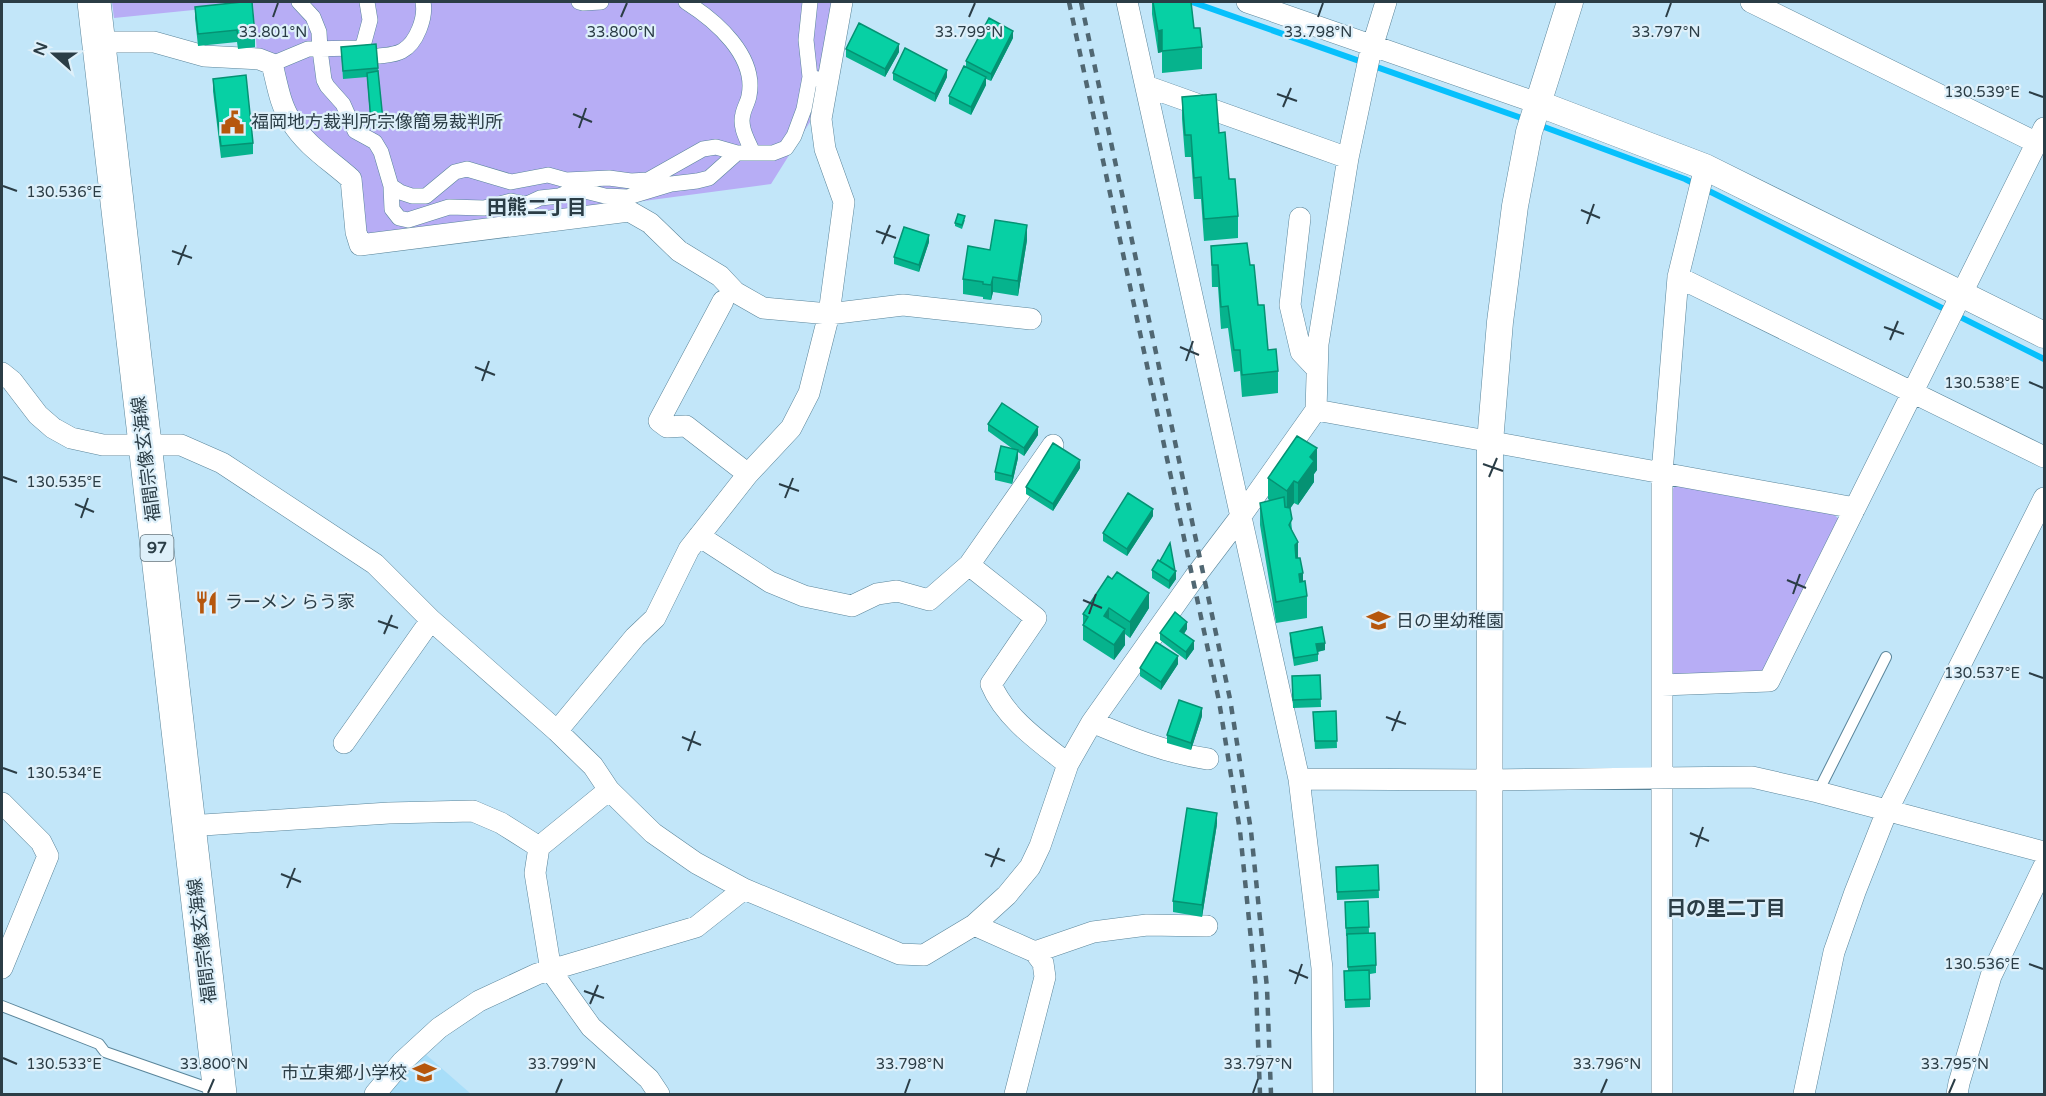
<svg xmlns="http://www.w3.org/2000/svg" width="2046" height="1096" viewBox="0 0 2046 1096" font-family="'Varela Round','Noto Sans JP',sans-serif">
  <style>
    .built { fill: #a8def9 }
    .green { fill: #b7adf5 }
    .lines { fill: none; stroke-linecap: round; stroke-linejoin: round }
    .stream { stroke: #07c0fc; stroke-width: 6 }
    .service-casing { stroke: #5a859a; stroke-width: 12 }
    .pedestrian-casing { stroke: #5a859a; stroke-width: 16 }
    .minor-casing { stroke: #5a859a; stroke-width: 22 }
    .tertiary-casing { stroke: #5a859a; stroke-width: 27 }
    .primary-casing { stroke: #5a859a; stroke-width: 34 }
    .service { stroke: #fff; stroke-width: 10 }
    .pedestrian { stroke: #fff; stroke-width: 15 }
    .minor { stroke: #fff; stroke-width: 21 }
    .tertiary { stroke: #fff; stroke-width: 26 }
    .primary { stroke: #fff; stroke-width: 33 }
    .rail { stroke: #506772; stroke-width: 4.5; stroke-dasharray: 8 8; stroke-linecap: butt }
    .wall { fill: #06b38d }
    .shaded-wall { fill: #059273 }
    .building { fill: #07d0a4; stroke: #059273; stroke-width: 1.5 }
    .ticks { fill: none; stroke: #2b3d46; stroke-width: 2 }
    .labels { text-anchor: middle; dominant-baseline: central; stroke-width: 4.5; stroke-linejoin: round; paint-order: stroke }
    .shield { fill: #def0fa; stroke: #61737c; stroke-width: 1.5 }
    .shield-label { font-size: 16px; font-weight: bold; fill: #2b3d46 }
    .poi-label { font-size: 18px; fill: #2b3d46; stroke: #def0fa; text-anchor: start }
    .street-label { font-size: 18px; fill: #2b3d46; stroke: #def0fa }
    .neighbourhood-label { font-size: 20px; font-weight: bold; fill: #2b3d46; stroke: #def0fa }
    .ticks-label { font-size: 15px; text-anchor: middle; fill: #2b3d46; stroke: #def0fa; stroke-width: 4.5; stroke-linejoin: round; paint-order: stroke }
  </style>
  <rect width="100%" height="100%" fill="#c2e6f9"/>
  <path class="built" d="M423 1052 471 1094H384Z"/>
  <path class="green" d="M112 2H834L813 117 771 184 366 238 358 179 306 132 271 52 257 53 253 4 114 18Z
    M1677 484 1831 512 1840 520 1766 668 1757 674 1677 678 1669 668 1670 492Z"/>
  <g class="lines">
    <path class="stream" d="M1192 2 1527 120
      M1536 124 1685 179 2044 359"/>
    <defs>
      <path id="service" d="M1818 792 1886 657
        M2 1006 99 1044 105 1052 214 1090"/>
      <path id="pedestrian" d="M299 2 313 17 319 32 320 50 324 80 327 86 343 104 355 131 375 142 381 152 391 186 400 192 412 196H426L455 172 467 169 511 182 548 175 566 180 609 178 631 181 648 180 703 149 716 147 737 153H773L786 148 794 136 804 109 810 77 826 81
        M579 2 583 3 601 2
        M686 2C716 21 757 56 749 96 748 102 744 108 743 114 739 127 748 141 753 153
        M810 2 806 40 810 77
        M379 56C387 55 395 55 402 51 417 43 426 17 423 2
        M272 64 308 49 358 48 363 46 370 20 367 2
        M391 186 392 209 399 218 408 220 449 207 484 208 511 201 527 204 540 198 559 196 577 189 605 196 628 197 671 184 697 181 709 178 737 153"/>
      <path id="minor" d="M1127 2 1299 779 1322 968 1323 1094
        M1247 2 1537 103
        M1751 2 2037 143
        M98 42H154L204 56 259 59 272 64C277 83 280 105 291 121 305 145 331 161 351 179L356 232 360 245 629 211 650 223 679 251 720 276 735 292 763 308 829 314 903 305 1031 319
        M1146 86 1348 158
        M1300 218 1290 305 1301 352 1317 369
        M1678 277 2044 457
        M723 301 659 421 667 427 686 426 748 474
        M2 373 12 381 38 415 53 428 71 438 103 445H181L222 463 375 564 431 620 557 731 593 766 609 790 653 833 696 863 744 889 900 954 924 955 974 925 1007 895 1030 867 1040 846 1068 764 1092 722 1194 578 1241 516 1316 410 1318 344 1348 158 1370 54 1386 2
        M1316 410 1855 508
        M699 536 770 582 804 596 852 606 877 594 897 591 929 600 969 565 1053 445
        M969 565 1036 618 991 684C1005 718 1040 742 1068 764
        M1662 685 1769 681 2044 128
        M1092 722C1130 738 1167 753 1208 759
        M557 731 635 637 655 618 689 549 748 474 791 428 809 393 829 314 844 202 825 149 821 119 842 2
        M344 743 431 620
        M1299 779 1488 780 1752 777 1818 792 2044 852
        M609 790 539 847 535 873 551 971 591 1027 649 1079 659 1094
        M2 803 41 842 48 856 2 968
        M188 826 389 813 473 811 501 823 539 847
        M974 925 1035 952 1043 963 1045 977 1015 1094
        M1035 952 1093 932 1147 925 1207 926
        M375 1094 402 1062 439 1028 479 1001 537 974 696 927 744 889
        M1662 1094V473L1678 277 1705 167
        M1804 1094 1834 952 1855 892 1887 811 2044 498
        M1957 1094 1959 1083 1991 976 2044 866"/>
      <path id="tertiary" d="M1537 103 1705 167 2044 335
        M1489 1094 1490 442 1500 322 1515 206 1529 132 1570 2"/>
      <path id="primary" d="M94 2 220 1094"/>
    </defs>
    <use href="#service" class="service-casing"/>
    <use href="#pedestrian" class="pedestrian-casing"/>
    <use href="#minor" class="minor-casing"/>
    <use href="#tertiary" class="tertiary-casing"/>
    <use href="#primary" class="primary-casing"/>
    <use href="#service" class="service"/>
    <use href="#pedestrian" class="pedestrian"/>
    <use href="#minor" class="minor"/>
    <use href="#tertiary" class="tertiary"/>
    <use href="#primary" class="primary"/>
    <path class="rail" d="M1069 2 1219 701 1240 831 1256 989 1260 1094
      M1081 2 1230 699 1251 831 1267 988 1271 1094"/>
  </g>
  <path class="wall" d="M1152 2H1191L1194 28 1202 47V69L1162 73V52L1158 53 1152 14Z
    M195 7 255 35V47L238 49 237 42 198 46 195 18Z
    M1013 38 991 81 986 79V85L971 115 949 104V96L966 68V61Z
    M376 44 383 128 371 129 367 77 343 79 341 47Z
    M846 49 899 52 885 77 846 57Z
    M893 73 947 77 935 102 893 80Z
    M213 79 253 143V154L221 158 213 91Z
    M1182 97 1219 133 1238 216V238L1204 241 1201 199H1194L1191 157H1185L1182 119Z
    M965 220 962 229 955 226V223Z
    M1027 240 1018 296 993 292 991 300 983 299V297L963 294V279L990 250Z
    M929 242 919 272 894 264V257Z
    M1211 246 1250 265 1268 350 1278 371V393L1242 397 1240 371 1234 372 1228 328 1221 329 1218 287H1212Z
    M988 424 1038 435 1024 456 1018 452V458L1012 484 995 480V472L1013 449 988 431Z
    M1080 468 1053 511 1026 494V487Z
    M1317 470 1314 474V482L1298 505 1294 503 1290 509 1292 530 1303 582 1307 596V618L1276 623 1260 525V503L1270 501 1268 499V478Z
    M1153 516 1127 556 1103 541V533Z
    M1152 570 1176 571V579L1169 589 1152 578Z
    M1108 576 1149 608 1130 638 1125 634V645L1114 660 1083 640V614Z
    M1187 629 1184 634 1194 649 1186 660 1160 640V633Z
    M1290 633 1325 650 1318 652V661L1294 666 1290 641Z
    M1178 664 1161 690 1140 676V668Z
    M1320 675 1321 707 1293 708 1292 676Z
    M1336 711 1337 748 1315 749 1313 712Z
    M1202 716 1191 750 1167 743V735Z
    M1217 824 1202 917 1173 912V901Z
    M1378 865 1379 898 1337 900 1336 867Z
    M1368 901 1369 933 1376 965V973L1370 974V1007L1345 1008 1344 971H1348L1347 936H1346L1345 902Z"/>
  <path class="shaded-wall" d="M1162 30V52L1158 53V31Z
    M1013 31V38L991 81V74Z
    M899 44V52L885 77V69Z
    M947 70V77L935 102V94Z
    M986 77V85L971 115V107Z
    M1027 225V240L1018 296V281Z
    M929 235V242L919 272V265Z
    M993 277V292L991 300V285Z
    M1038 427V435L1024 456V448Z
    M1317 448V470L1314 474V482L1298 505V483L1310 457Z
    M1018 450V458L1012 484V476Z
    M1080 460V468L1053 511V504Z
    M1294 481V503L1287 512V491Z
    M1153 509V516L1127 556V549Z
    M1298 542V563L1295 567V545Z
    M1176 571V579L1169 589V581Z
    M1303 573V594L1299 595V574Z
    M1149 593V608L1130 638V622Z
    M1109 608V624L1104 616Z
    M1187 622V629L1180 639V631Z
    M1125 629V645L1114 660V645Z
    M1194 641V649L1186 660V652Z
    M1325 643V650L1316 652V644Z
    M1178 656V664L1161 690V682Z
    M1202 708V716L1191 750V743Z
    M1217 813V824L1202 917V905Z"/>
  <path class="building" d="M242 2H252L255 35 238 37 237 30 198 34 195 7Z
    M1153 2H1191L1194 28H1200L1202 47 1162 51V30L1158 31Z
    M989 18 1013 31 991 74 966 61Z
    M859 23 899 44 885 69 846 49Z
    M376 44 378 68 343 71 341 47Z
    M905 48 947 70 935 94 893 73Z
    M964 66 986 77 971 107 949 96Z
    M378 71 383 120 371 121 367 73Z
    M246 75 253 143 221 146 213 79Z
    M1216 94 1219 133 1225 132 1229 179H1235L1238 216 1204 219 1201 177 1194 178 1191 135H1185L1182 97Z
    M958 214 965 216 962 225 955 223Z
    M995 220 1027 225 1018 281 993 277 991 285 983 284V282L963 279 968 246 990 250Z
    M904 227 929 235 919 265 894 257Z
    M1247 243 1250 265H1254L1258 305H1264L1268 350 1276 349 1278 371 1242 375 1240 350H1234L1228 306 1221 307 1218 265H1212L1211 246Z
    M1002 403 1038 427 1024 448 988 424Z
    M1297 436 1317 448 1310 457 1314 461 1298 483 1294 481 1287 491 1268 478Z
    M1053 443 1080 460 1053 504 1026 487Z
    M1001 446 1018 450 1012 476 995 472Z
    M1128 493 1153 509 1127 549 1103 533Z
    M1284 497 1285 507 1290 508 1292 519 1289 525 1298 542 1295 545 1296 558H1300L1303 573 1299 574 1300 582 1305 581 1307 596 1276 602 1260 503Z
    M1170 543 1175 571 1160 561Z
    M1158 560 1176 571 1169 581 1152 570Z
    M1117 572 1149 593 1130 622 1109 608 1104 616 1125 629 1114 645 1083 625 1088 617 1083 614 1108 576 1112 579Z
    M1175 612 1187 622 1180 631 1194 641 1186 652 1160 633Z
    M1322 627 1325 643 1316 644 1318 654 1294 658 1290 633Z
    M1156 642 1178 656 1161 682 1140 668Z
    M1320 675 1321 699 1293 700 1292 676Z
    M1179 700 1202 708 1191 743 1167 735Z
    M1336 711 1337 741H1315L1313 712Z
    M1187 808 1217 813 1202 905 1173 901Z
    M1378 865 1379 890 1337 892 1336 867Z
    M1368 901 1369 927 1346 928 1345 902Z
    M1375 933 1376 965 1348 967 1347 934Z
    M1369 970 1370 999 1345 1000 1344 971Z"/>
  <path class="ticks" d="M273 17 278 3M621 17 627 3M969 17 975 3M1318 17 1323 3M1666 17 1671 3M2029 92 2043 97M1277 94 1297 101M1283 107 1291 88M573 114 592 122M579 128 586 108M3 186 17 191M1581 210 1600 218M1587 224 1594 204M876 231 896 238M882 244 890 225M172 251 192 258M178 265 186 245M1884 327 1904 334M1890 340 1898 321M1180 347 1199 355M1186 361 1193 341M475 367 495 375M482 381 489 361M2029 382 2043 388M1483 464 1503 471M3 477 17 482M1489 477 1497 458M779 484 799 491M785 498 793 478M75 504 94 512M81 518 88 498M1787 580 1806 588M1793 594 1800 574M1083 600 1102 608M1089 614 1096 594M378 621 398 628M384 634 392 615M2029 673 2043 678M1386 717 1406 724M1392 731 1400 711M682 737 701 745M688 751 695 731M3 768 17 773M1690 833 1709 841M1696 847 1703 827M985 854 1005 861M991 867 999 848M281 874 301 882M287 888 295 868M2029 964 2043 969M1289 970 1308 978M1295 984 1302 964M584 991 604 998M590 1004 598 985M3 1058 17 1064M208 1093 214 1079M556 1093 562 1079M905 1093 910 1079M1253 1093 1258 1079M1601 1093 1607 1079M1949 1093 1955 1079"/>
  <defs>
    <symbol id="civic-bare" viewBox="-9 -9 18 18"><path d="M-.6-6.5H3V-4.5H.6V-3L4-1V1h2V6H-6V1h2V-1L-.6-3ZM-1.2 2.5V6h2.4V2.5Z" fill="#b6570d" stroke="#def0fa" stroke-width="2.5" paint-order="stroke"/></symbol>
    <symbol id="restaurant-bare" viewBox="-9 -9 18 18"><path d="M-5-6h1v4h1v-4h1v4h1v-4h1v5L-1.5 .5V6h-2V.5L-5-1ZM5-6V6H3V1.5H1.5Q1.5-4 5-6Z" fill="#b6570d" stroke="#def0fa" stroke-width="2.5" paint-order="stroke"/></symbol>
    <symbol id="school-bare" viewBox="-9 -9 18 18"><path d="M0-5L7-2L0 1L-7-2ZM-4 1L0 2.5L4 1V4Q0 6-4 4Z" fill="#b6570d" stroke="#def0fa" stroke-width="2.5" paint-order="stroke"/></symbol>
  </defs>
  <g fill-rule="evenodd">
    <use href="#civic-bare" x="216" y="106" width="33" height="33"/>
    <use href="#restaurant-bare" x="190" y="586" width="33" height="33"/>
    <use href="#school-bare" x="1362" y="604" width="33" height="33"/>
    <use href="#school-bare" x="408" y="1056" width="33" height="33"/>
  </g>
  <g class="labels">
    <rect class="shield" x="140.5" y="535" width="33" height="26" rx="4.5"/>
    <g class="shield-label">
      <text x="157" y="548">97</text>
    </g>
    <g class="poi-label">
      <text x="251" y="122">福岡地方裁判所宗像簡易裁判所</text>
      <text x="225" y="602">ラーメン らう家</text>
      <text x="1396" y="621">日の里幼稚園</text>
      <text x="407" y="1073" text-anchor="end">市立東郷小学校</text>
    </g>
    <g class="street-label">
      <text transform="translate(146 459) rotate(-97)">福間宗像玄海線</text>
      <text transform="translate(202 941) rotate(-97)">福間宗像玄海線</text>
    </g>
    <g class="neighbourhood-label">
      <text x="537" y="208">田熊二丁目</text>
      <text x="1726" y="909">日の里二丁目</text>
    </g>
  </g>
  <g class="ticks-label">
    <text x="273" y="37">33.801°N</text>
    <text x="621" y="37">33.800°N</text>
    <text x="969" y="37">33.799°N</text>
    <text x="1318" y="37">33.798°N</text>
    <text x="1666" y="37">33.797°N</text>
    <text x="1982" y="97">130.539°E</text>
    <text x="64" y="197">130.536°E</text>
    <text x="1982" y="388">130.538°E</text>
    <text x="64" y="487">130.535°E</text>
    <text x="1982" y="678">130.537°E</text>
    <text x="64" y="778">130.534°E</text>
    <text x="1982" y="969">130.536°E</text>
    <text x="64" y="1069">130.533°E</text>
    <text x="214" y="1069">33.800°N</text>
    <text x="562" y="1069">33.799°N</text>
    <text x="910" y="1069">33.798°N</text>
    <text x="1258" y="1069">33.797°N</text>
    <text x="1607" y="1069">33.796°N</text>
    <text x="1955" y="1069">33.795°N</text>
  </g>
  <rect width="2046" height="1096" fill="none" stroke="#2b3d46" stroke-width="6"/>
  <g transform="translate(54 54) rotate(291)" stroke="#def0fa" stroke-width="4.5" paint-order="stroke">
  <path d="M0-4.5L10 22L0 15L-10 22Z" fill="#2b3d46"/>
  <text y="-9" font-size="16" font-weight="bold" text-anchor="middle" fill="#2b3d46">N</text>
  </g>
</svg>
